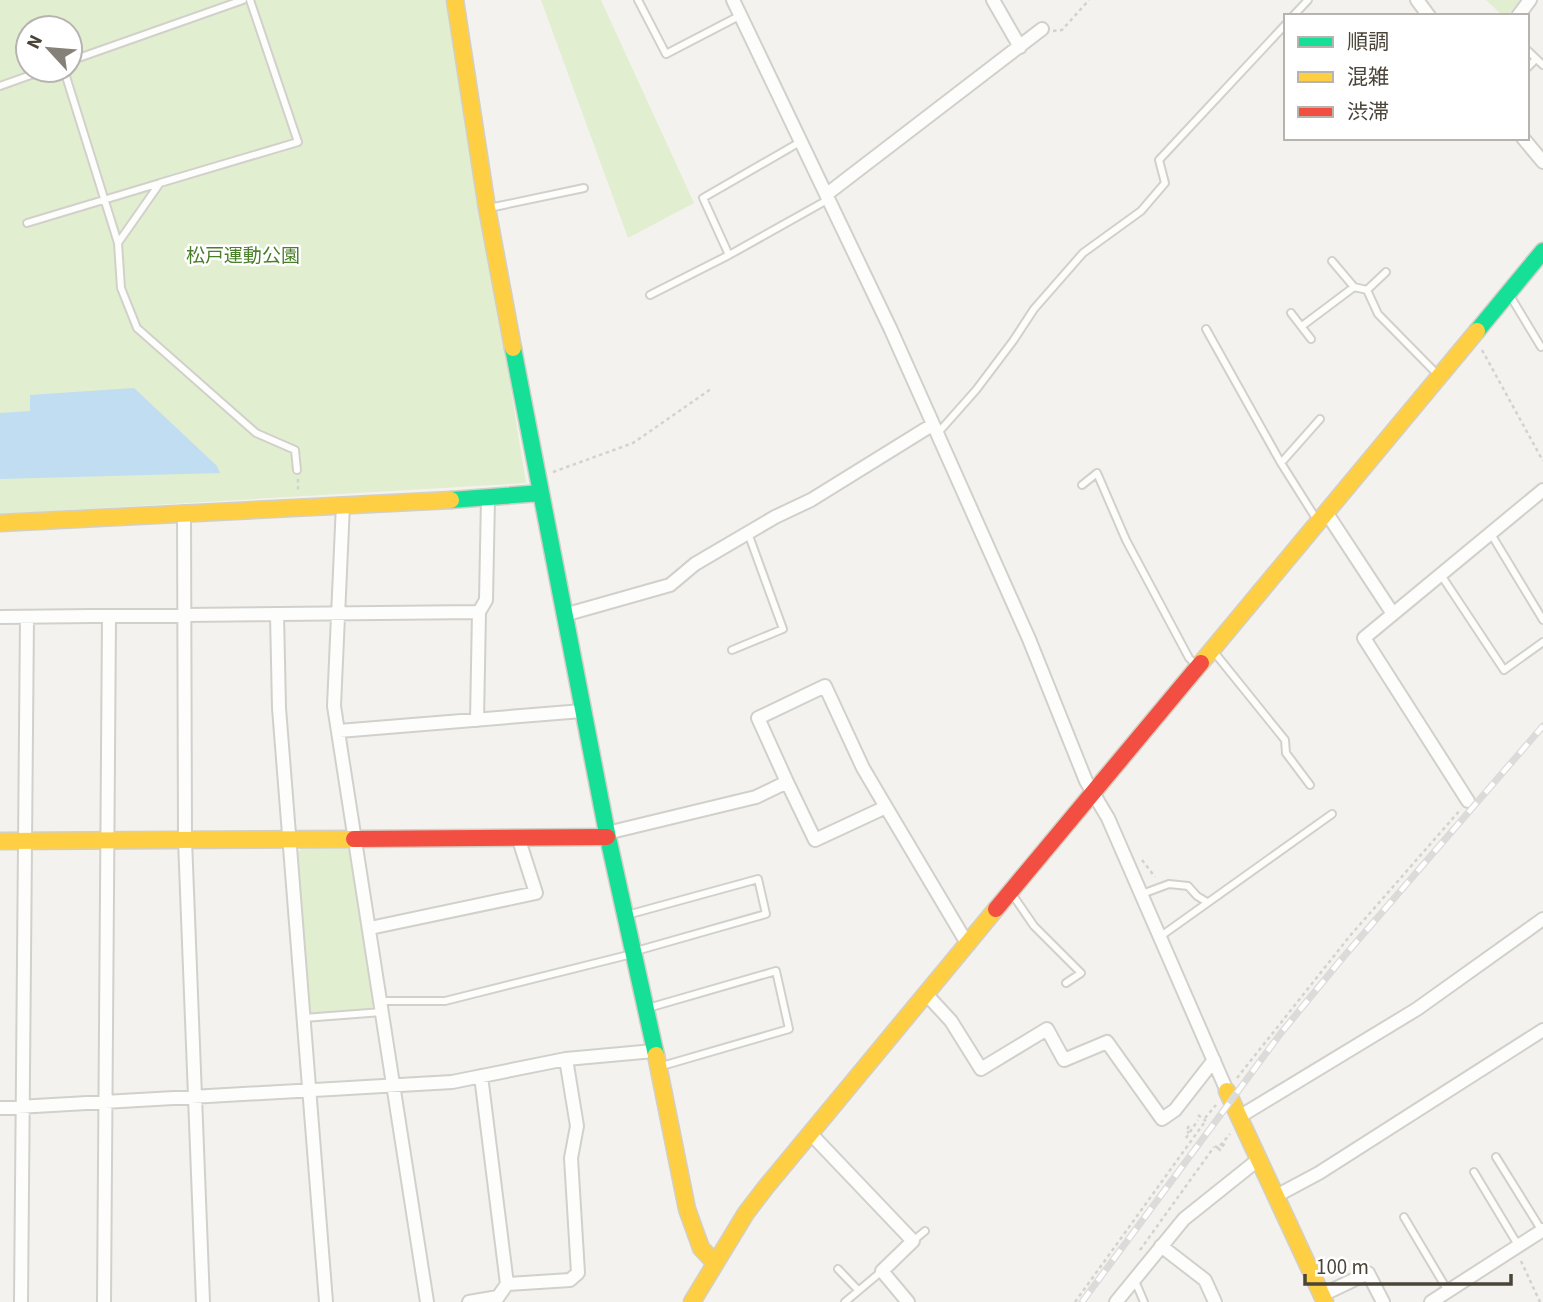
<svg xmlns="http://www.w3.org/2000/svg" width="1543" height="1302" viewBox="0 0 1543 1302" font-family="'Source Sans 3','Noto Sans JP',sans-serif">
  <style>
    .green { fill: #e1eecf; fill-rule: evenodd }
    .water { fill: #c0ddf1 }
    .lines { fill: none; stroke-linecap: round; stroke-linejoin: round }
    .lane-casing { stroke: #d2d0cb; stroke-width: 10 }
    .street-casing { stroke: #d2d0cb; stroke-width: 16 }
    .fast-casing { stroke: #d3cfc5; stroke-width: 19 }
    .slow-casing { stroke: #d3cfc5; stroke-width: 19 }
    .jam-casing { stroke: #d3cfc5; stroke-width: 19 }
    .path { stroke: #d3d2cc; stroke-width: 2.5; stroke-dasharray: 3.5 3.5; stroke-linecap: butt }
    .lane { stroke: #fdfdfc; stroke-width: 6 }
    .street { stroke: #fdfdfc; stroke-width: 12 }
    .fast { stroke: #16e098; stroke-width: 16 }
    .slow { stroke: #ffcf43; stroke-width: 16 }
    .jam { stroke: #f24e42; stroke-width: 16 }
    .rail-casing { stroke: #dbdbda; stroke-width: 7 }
    .rail { stroke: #fff; stroke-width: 4.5; stroke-dasharray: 13; stroke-linecap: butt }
    .labels { text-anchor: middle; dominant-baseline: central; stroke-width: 5; stroke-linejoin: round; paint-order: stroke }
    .park-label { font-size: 19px; fill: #4a7f2a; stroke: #fff }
  </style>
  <rect width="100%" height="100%" fill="#f4f2ee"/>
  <path class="green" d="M0 0H448L526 483 0 514ZM28 28H70V70H28Z
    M541 0H601L694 203 628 238Z
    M1486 0H1521L1507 16H1503Z
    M303 847H345L351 853 374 1003 371 1009 312 1014 308 1011 295 855Z"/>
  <path class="water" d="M134 388 217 466 220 473 0 479V413L30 411V395Z"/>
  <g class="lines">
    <defs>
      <path id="lane" d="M250 0 298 142 160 183 118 243 121 288 137 328 256 433 295 450 297 470
        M638 0 666 54 741 15
        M1293 16 1308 0
        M1527 50 1543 65
        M70 61 243 0
        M1527 68 1536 59
        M64 70 118 243
        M0 86 45 70
        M489 208 584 188
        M27 223 160 183
        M729 255 703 198 800 142
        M1332 261 1354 287
        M1367 290 1386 272
        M1509 294 1541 347
        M650 295 729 255 829 199
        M1291 313 1311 339
        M1302 326 1354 287 1367 290 1378 314 1437 374
        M1206 329 1281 463 1317 520
        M937 434 976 390 1013 341 1034 309 1083 253 1141 211 1165 183 1159 160 1286 24
        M1281 463 1320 419
        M1082 485 1097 473 1126 540 1189 658 1196 665
        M1491 534 1543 620
        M1441 575 1504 670 1543 642
        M732 650 783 629 748 533
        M1214 652 1285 740 1286 753 1310 785
        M1012 894 1034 926 1081 973 1066 983
        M1142 894 1169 884 1188 886 1197 896 1207 902
        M627 915 758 879 766 914 636 951
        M1161 936 1332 814
        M381 1001H445L632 954
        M648 1008 776 971 789 1029 662 1066
        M304 1018 382 1012
        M1496 1157 1542 1231
        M1474 1172 1518 1245
        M1404 1217 1448 1291
        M913 1241 925 1231
        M838 1269 858 1290
        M1135 1281 1144 1302
        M845 1302 882 1271"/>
      <path id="street" d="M733 0 891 330 1029 639 1086 781 1108 818 1227 1091
        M993 0 1020 47
        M1417 0 1429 16
        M1518 16 1530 0
        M1523 138 1543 162
        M827 194 1042 29
        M343 504 334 706 427 1302
        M184 512 185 840 203 1302
        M1326 512 1393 614
        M277 615 279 708 326 1302
        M564 615 670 585 695 564 775 517 811 500 932 425
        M0 617 479 612
        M477 720 479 612 486 600 488 498
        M339 731 582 711
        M1468 801 1364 638 1543 490
        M886 807 968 945
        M607 833 756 797 787 782 815 840 886 807 863 768 825 686 758 718 787 782
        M370 928 536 893 518 837
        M927 995 951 1021 981 1069 1047 1029 1064 1060 1107 1042 1162 1119 1175 1110 1214 1060
        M0 1108 452 1082 566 1059 654 1051
        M1239 1117 1417 1009 1543 919
        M811 1134 913 1241 882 1271 908 1302
        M1276 1196 1319 1173 1543 1030
        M1161 1246 1205 1280 1215 1302
        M507 1284 570 1280 578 1273 571 1158 577 1126 566 1059
        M1322 1295 1368 1273 1383 1302
        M21 1302 27 617
        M104 1302 109 617
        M469 1302 498 1297 507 1284 481 1076
        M1116 1302 1184 1219 1259 1159
        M1431 1302 1543 1230"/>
      <path id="fast" d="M1477 331 1543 251
        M513 348 607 833 656 1055
        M451 500 541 493"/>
      <path id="slow" d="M455 0 487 208 513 348
        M0 523 451 500
        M1201 663 1477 331
        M0 841 354 839
        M656 1055 687 1209 701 1248 714 1262
        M1227 1091 1325 1302
        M692 1302 746 1213 766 1187 996 909"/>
      <path id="jam" d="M354 839 607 837
        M996 909 1201 663"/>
    </defs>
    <use href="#lane" class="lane-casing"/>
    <use href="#street" class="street-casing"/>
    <use href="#fast" class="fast-casing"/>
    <use href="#slow" class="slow-casing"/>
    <use href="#jam" class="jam-casing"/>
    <path class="path" d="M1053 31 1062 30 1089 0
      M1482 350 1543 461
      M553 472 633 443 711 389
      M298 479V493
      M1142 860 1155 877
      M1237 1078 1349 937 1461 809
      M1198 1115 1206 1121
      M1205 1118 1216 1105
      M1189 1126 1186 1131 1189 1133
      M1186 1138 1198 1120
      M1215 1146 1218 1148 1230 1134
      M1218 1148 1220 1150 1226 1141
      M1140 1250 1214 1147
      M1521 1261 1540 1302
      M1075 1302 1204 1123"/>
    <use href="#lane" class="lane"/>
    <use href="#street" class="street"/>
    <use href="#fast" class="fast"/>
    <use href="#slow" class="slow"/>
    <use href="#jam" class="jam"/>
    <defs>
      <path id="rail" d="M1082 1302 1281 1033 1340 961 1543 726"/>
    </defs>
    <use href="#rail" class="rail-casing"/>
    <use href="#rail" class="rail"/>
  </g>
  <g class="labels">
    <g class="park-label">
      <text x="243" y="256">松戸運動公園</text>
    </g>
  </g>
  <rect x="1284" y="14" width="245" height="126" fill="#ffffff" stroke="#b7b4b0" stroke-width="2"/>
  <rect x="1298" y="37" width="35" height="10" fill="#16e098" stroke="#b7b4b0" stroke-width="2"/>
  <text x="1347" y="49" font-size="21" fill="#4b4439">順調</text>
  <rect x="1298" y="72" width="35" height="10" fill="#ffcf43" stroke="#b7b4b0" stroke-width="2"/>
  <text x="1347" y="84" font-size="21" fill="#4b4439">混雑</text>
  <rect x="1298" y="107" width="35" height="10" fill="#f24e42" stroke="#b7b4b0" stroke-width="2"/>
  <text x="1347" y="119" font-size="21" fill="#4b4439">渋滞</text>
  <g transform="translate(49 49) rotate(296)"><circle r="33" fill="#ffffff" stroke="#b7b4b0" stroke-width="2"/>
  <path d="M0-5L12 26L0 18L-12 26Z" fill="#868178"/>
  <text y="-10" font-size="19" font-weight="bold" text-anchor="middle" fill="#4b4439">N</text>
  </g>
  <path d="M1305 1274v10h206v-10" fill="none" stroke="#4b4439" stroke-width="3.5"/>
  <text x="1316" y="1274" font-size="21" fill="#4b4439" stroke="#ffffff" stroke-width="5" paint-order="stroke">100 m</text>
</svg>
